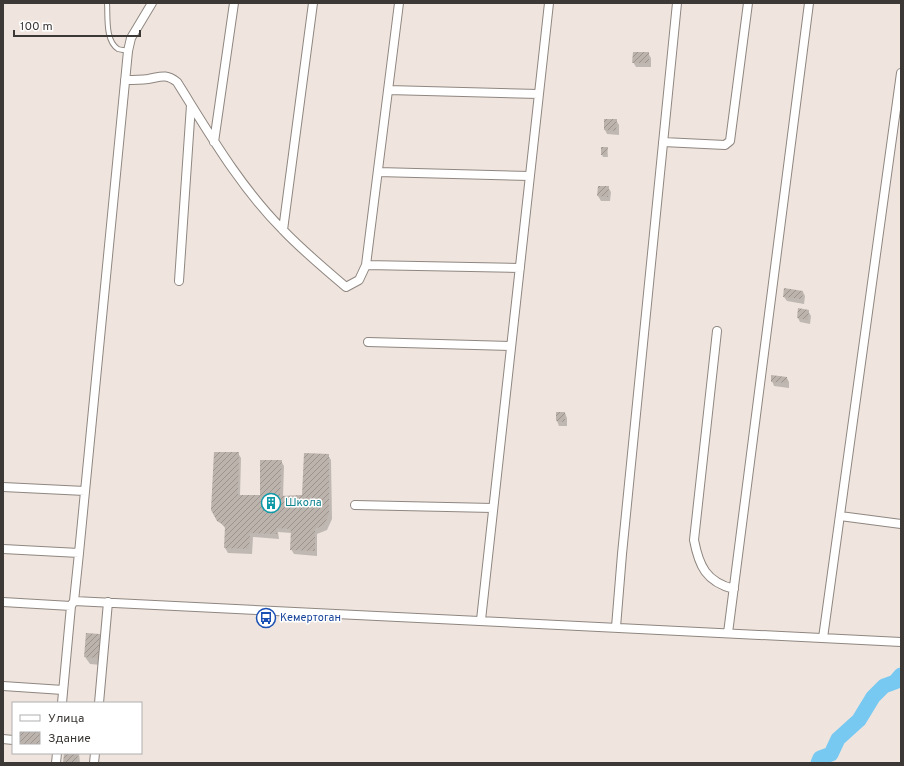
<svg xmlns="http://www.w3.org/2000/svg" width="904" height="766" viewBox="0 0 904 766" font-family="Overpass,sans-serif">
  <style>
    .shadow { fill: #0003 }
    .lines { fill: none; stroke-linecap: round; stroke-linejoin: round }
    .river { stroke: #77c9f1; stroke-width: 15 }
    .building { fill: url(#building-hatch) }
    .lane-casing { stroke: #8f8680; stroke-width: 6 }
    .street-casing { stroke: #8f8680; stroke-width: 10 }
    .lane { stroke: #fff; stroke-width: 4 }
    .street { stroke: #fff; stroke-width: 8 }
    .labels { text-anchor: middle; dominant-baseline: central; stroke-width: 3; stroke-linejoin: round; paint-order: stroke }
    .culture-label { font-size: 11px; fill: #0d838f; stroke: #fff; text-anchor: start }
    .transit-label { font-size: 11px; fill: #164399; stroke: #fff; text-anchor: start }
  </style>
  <defs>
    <pattern id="building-hatch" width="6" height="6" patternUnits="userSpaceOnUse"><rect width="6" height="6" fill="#bdb3ad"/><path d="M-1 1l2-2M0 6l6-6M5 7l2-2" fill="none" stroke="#9b938e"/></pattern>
  </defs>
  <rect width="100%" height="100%" fill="#efe5de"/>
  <path class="shadow" d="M648 53 651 58V67H636L633 62Z
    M616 120 619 125V135L607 134 605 130Z
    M607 148 608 157H603L602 155Z
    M608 187 611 192 610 201H601L598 196Z
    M803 292 805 296 804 304 787 301 784 297Z
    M808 311 811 316 810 324 800 322 798 318Z
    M787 378 789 382V388L774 386 772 381Z
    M557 413H565L567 418V426H559L557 421Z
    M238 453 241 458 240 496H261L281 461 284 466 283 497 303 496 328 455 331 460 332 519 327 530 317 534V556L294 554 291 549 292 533 278 532 279 539 253 537 252 554 228 553 225 548 226 529 218 520Z
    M99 635 103 642 101 665 90 664 85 657Z
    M65 753H79L80 763H64Z"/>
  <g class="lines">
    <path class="river" d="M818 763 820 758 831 754 838 739 859 720 873 697 884 686 895 682 901 675"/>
  </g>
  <path class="building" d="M633 52H649V63H632Z
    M604 119H617L616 131 604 130Z
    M601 147H608L607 155H601Z
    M598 186H609L608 197 597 196Z
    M784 288 803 291 802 299 783 297Z
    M798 308 809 310 808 320 797 318Z
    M771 375 787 377V383L771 382Z
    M556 412H565V422L556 421Z
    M214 452H239L238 495H260V460H282L280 496 302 495 304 453 329 454V514L324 525 315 529V551L290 550 291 529 276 528 277 534 250 533 249 549 224 548 225 526 217 521 211 510Z
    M86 633 100 634 98 658 84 657Z
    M64 753H78L77 763H63Z"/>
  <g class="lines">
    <defs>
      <path id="lane" d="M107 3C108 16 105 41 118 49 121 50 125 50 128 51"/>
      <path id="street" d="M125 80C133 80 140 80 148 79 160 77 166 73 177 82 209 133 240 187 283 230 303 251 325 269 346 287L359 280 366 265 399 3
        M388 90 539 94
        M214 142 234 3
        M663 142 725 145 730 141 748 3
        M378 172 530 176
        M283 230 313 3
        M366 265 520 268
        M179 281 191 105
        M717 331 694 540C699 566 706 582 734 589
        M368 342 511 346
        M3 487 85 491
        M355 505 493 508
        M840 516 901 524
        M3 549 79 553
        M74 601 901 642
        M3 602 71 606
        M481 620 549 3
        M616 627 622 554 677 3
        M728 633 809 3
        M823 638 901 73
        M3 686 63 690
        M62 703 71 606 74 601 79 553 128 51 131 38 152 3
        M99 703 108 602
        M3 739 13 740
        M56 763 57 753
        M94 763 95 753"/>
    </defs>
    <use href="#lane" class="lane-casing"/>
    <use href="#street" class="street-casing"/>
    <use href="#lane" class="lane"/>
    <use href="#street" class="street"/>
  </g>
  <defs>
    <symbol id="building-ring" viewBox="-11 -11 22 22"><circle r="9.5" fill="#fff" stroke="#0f9aa8" stroke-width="1.5"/><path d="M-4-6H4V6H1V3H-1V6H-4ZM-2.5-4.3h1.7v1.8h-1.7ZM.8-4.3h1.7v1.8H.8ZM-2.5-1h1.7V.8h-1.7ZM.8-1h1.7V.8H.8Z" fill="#0f9aa8"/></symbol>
    <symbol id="bus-ring" viewBox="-11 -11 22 22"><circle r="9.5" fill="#fff" stroke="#1a4fb4" stroke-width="1.5"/><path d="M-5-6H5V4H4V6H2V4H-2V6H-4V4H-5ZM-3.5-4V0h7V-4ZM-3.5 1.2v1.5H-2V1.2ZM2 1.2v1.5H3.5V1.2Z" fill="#1a4fb4"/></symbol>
  </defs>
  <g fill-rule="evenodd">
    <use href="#building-ring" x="260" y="492" width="22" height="22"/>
    <use href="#bus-ring" x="255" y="607" width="22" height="22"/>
  </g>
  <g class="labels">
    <g class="culture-label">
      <text x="285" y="503">Школа</text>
    </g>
    <g class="transit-label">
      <text x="280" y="618">Кемертоган</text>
    </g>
  </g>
  <rect width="904" height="766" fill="none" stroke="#3c3836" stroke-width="8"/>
  <rect x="12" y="702" width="130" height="52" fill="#ffffff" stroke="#b1afaf"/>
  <rect x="20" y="715" width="20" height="6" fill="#ffffff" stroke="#b1afaf"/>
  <text x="48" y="722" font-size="12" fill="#3c3836">Улица</text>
  <rect x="20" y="732" width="20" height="12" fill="url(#building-hatch)" stroke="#b1afaf"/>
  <text x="48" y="742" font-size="12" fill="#3c3836">Здание</text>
  <path d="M14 30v6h126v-6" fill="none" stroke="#3c3836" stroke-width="2"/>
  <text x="20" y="30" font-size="12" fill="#3c3836" stroke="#ffffff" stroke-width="3" paint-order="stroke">100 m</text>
</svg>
